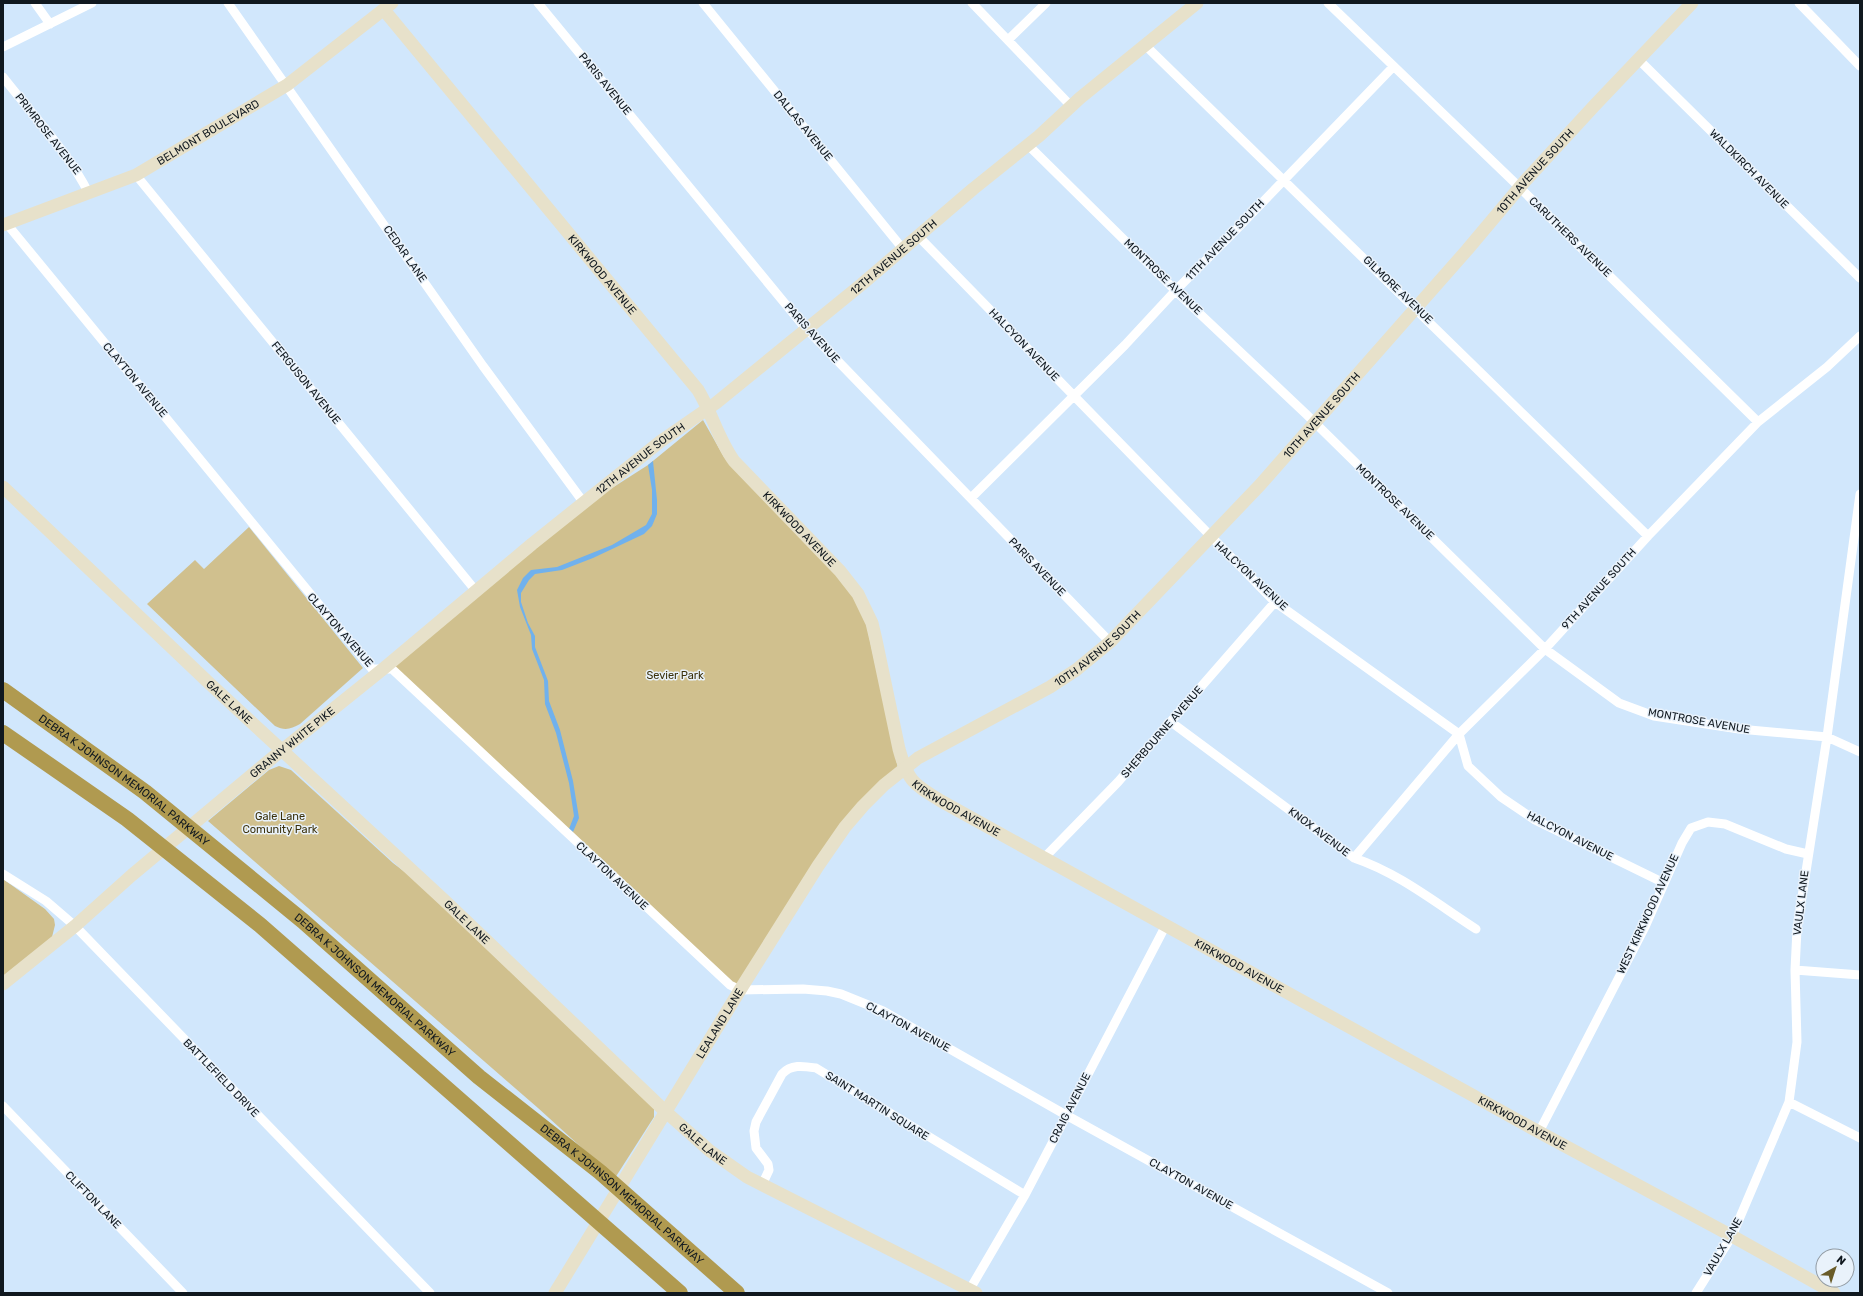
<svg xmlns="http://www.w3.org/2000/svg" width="1863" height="1296" viewBox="0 0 1863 1296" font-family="Rubik,sans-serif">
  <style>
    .green { fill: #d0c08e }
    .water { fill: #70b1ed }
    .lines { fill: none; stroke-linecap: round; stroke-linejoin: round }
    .street { stroke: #fff; stroke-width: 9 }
    .secondary { stroke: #e7e1ca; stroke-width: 13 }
    .highway { stroke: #b09a50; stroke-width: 16 }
    .labels { text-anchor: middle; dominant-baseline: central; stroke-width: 3; stroke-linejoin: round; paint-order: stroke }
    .street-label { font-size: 11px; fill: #10181f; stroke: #e9f2fb }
    .park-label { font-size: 11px; fill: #3b310b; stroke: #e9f2fb }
  </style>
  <rect width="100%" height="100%" fill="#d1e7fc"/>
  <path class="green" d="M703 420 724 457 845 583 865 618 898 768 867 795 738 989 394 666 598 497 648 465Z
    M249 527 363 668 300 724C291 729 285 731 275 726L147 604 195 560 204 569Z
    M279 766 291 770 393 863 410 876 654 1108V1117L615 1178 538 1108 208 821 269 770Z
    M3 879 45 909 54 919 55 925 52 937 3 979Z"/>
  <path class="water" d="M653 461 657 500V514L652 526 644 534 593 558 562 570 535 574 529 580 521 593V602L528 623 535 636V647L548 681 549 701 560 730 573 781 579 818 573 832 569 829 574 816 569 783 556 733 545 704 544 680 532 649 531 635 520 607 517 590 523 578 531 570 557 567 612 545 646 525 652 514V490L648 465Z"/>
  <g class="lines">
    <path class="street" d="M35 3 50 24
      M228 3 483 366 584 503
      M538 3 801 323 1110 642
      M703 3 903 249
      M972 3 1071 106
      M1328 3 1513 181 1758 422
      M1799 3 1860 66
      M1008 40 1046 3
      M1146 46 1648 536
      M3 47 92 3
      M1638 59 1860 278
      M3 77C31 113 69 153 89 194
      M1028 145 1181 296 1306 414 1545 649 1619 703 1654 716 1739 729 1827 737 1860 752
      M136 175 476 591
      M7 224 372 669H392L730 985 740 990 803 989 827 991 841 994 883 1011 1066 1115 1388 1293
      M918 236 1275 602 1459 734 1468 766 1501 797 1535 820 1664 883
      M971 498 1125 345 1176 290 1231 235 1393 67
      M1171 722 1354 858C1399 873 1437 904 1476 929
      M1044 858 1118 782 1275 602
      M1354 858 1459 734 1545 649 1648 536 1758 422 1827 367 1860 336
      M3 874 46 901 75 926 430 1293
      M1795 970 1860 975
      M1789 1102 1860 1138
      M3 1106 183 1293
      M1539 1132 1645 927 1682 843 1691 828 1708 822 1725 824 1786 849 1808 854
      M762 1185 769 1170 768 1164 756 1148 754 1131 756 1122 782 1074C791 1064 803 1066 816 1068L1025 1195
      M970 1289 1025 1195 1166 925
      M1696 1293 1732 1236 1789 1102 1797 1042 1795 970 1797 929 1827 737 1860 494"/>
    <g class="secondary">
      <path id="s1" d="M384 10 698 390C712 413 718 439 734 461L840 571 858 594 872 623 876 640 899 749C908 782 914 784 941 801L1539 1132 1732 1236 1834 1293"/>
      <path id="s2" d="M3 225 136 175 287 85 392 3"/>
      <path id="s3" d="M3 487 209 683 444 900 666 1112 710 1151 747 1177 976 1293"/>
      <path id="s4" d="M3 984 75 926 132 875 271 759 383 669 532 544 661 441 716 403 862 284 973 189 1039 136 1080 98 1197 3"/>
      <path id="s5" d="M555 1293 740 990 818 866 845 827 863 806 884 785 918 758 1050 687 1076 670 1110 642 1260 485 1467 250 1525 181 1594 106 1692 3"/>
    </g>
    <g class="highway">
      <path id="s6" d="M3 690 145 792 303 921 479 1077 600 1172 737 1293"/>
      <path d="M3 733 127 819 260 925 680 1293"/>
    </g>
  </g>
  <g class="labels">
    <g class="street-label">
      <text transform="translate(605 84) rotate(51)">PARIS AVENUE</text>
      <text transform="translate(803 126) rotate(51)">DALLAS AVENUE</text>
      <text stroke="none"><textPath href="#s2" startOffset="226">BELMONT BOULEVARD</textPath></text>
      <text transform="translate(48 134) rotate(52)">PRIMROSE AVENUE</text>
      <text transform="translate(1749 169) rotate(45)">WALDKIRCH AVENUE</text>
      <text stroke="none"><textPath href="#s5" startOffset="1509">10TH AVENUE SOUTH</textPath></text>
      <text transform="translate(1570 237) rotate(44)">CARUTHERS AVENUE</text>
      <text transform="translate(1225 240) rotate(-46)">11TH AVENUE SOUTH</text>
      <text transform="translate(405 254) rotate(55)">CEDAR LANE</text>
      <text stroke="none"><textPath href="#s4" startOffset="1150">12TH AVENUE SOUTH</textPath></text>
      <text stroke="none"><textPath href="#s1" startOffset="343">KIRKWOOD AVENUE</textPath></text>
      <text transform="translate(1163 277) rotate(44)">MONTROSE AVENUE</text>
      <text transform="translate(1398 290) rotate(44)">GILMORE AVENUE</text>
      <text transform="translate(812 333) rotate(48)">PARIS AVENUE</text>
      <text transform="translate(1024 345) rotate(46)">HALCYON AVENUE</text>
      <text transform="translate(135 380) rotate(50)">CLAYTON AVENUE</text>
      <text transform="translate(306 383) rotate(51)">FERGUSON AVENUE</text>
      <text stroke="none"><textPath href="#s5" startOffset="1185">10TH AVENUE SOUTH</textPath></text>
      <text stroke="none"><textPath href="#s4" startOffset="826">12TH AVENUE SOUTH</textPath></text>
      <text transform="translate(1395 502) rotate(44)">MONTROSE AVENUE</text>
      <text stroke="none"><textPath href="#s1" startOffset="667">KIRKWOOD AVENUE</textPath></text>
      <text transform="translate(1037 567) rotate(46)">PARIS AVENUE</text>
      <text transform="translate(1251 576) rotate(43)">HALCYON AVENUE</text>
      <text transform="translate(1599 589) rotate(-48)">9TH AVENUE SOUTH</text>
      <text transform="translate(340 630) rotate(49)">CLAYTON AVENUE</text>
      <text stroke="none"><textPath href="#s5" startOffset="861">10TH AVENUE SOUTH</textPath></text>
      <text stroke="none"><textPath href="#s3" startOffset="312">GALE LANE</textPath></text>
      <text transform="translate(1699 721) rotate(10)">MONTROSE AVENUE</text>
      <text transform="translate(1162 732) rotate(-49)">SHERBOURNE AVENUE</text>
      <text stroke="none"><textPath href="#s4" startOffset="377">GRANNY WHITE PIKE</textPath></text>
      <text stroke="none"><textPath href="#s6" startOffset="151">DEBRA K JOHNSON MEMORIAL PARKWAY</textPath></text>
      <text stroke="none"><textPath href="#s1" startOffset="1002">KIRKWOOD AVENUE</textPath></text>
      <text transform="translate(1319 832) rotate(37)">KNOX AVENUE</text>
      <text transform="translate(1570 836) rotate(27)">HALCYON AVENUE</text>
      <text transform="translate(612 876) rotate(43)">CLAYTON AVENUE</text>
      <text transform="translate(1801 903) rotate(-83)">VAULX LANE</text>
      <text transform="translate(1648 914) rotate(-65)">WEST KIRKWOOD AVENUE</text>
      <text stroke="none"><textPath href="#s3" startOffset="636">GALE LANE</textPath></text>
      <text stroke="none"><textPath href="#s1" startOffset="1326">KIRKWOOD AVENUE</textPath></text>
      <text stroke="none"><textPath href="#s6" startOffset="475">DEBRA K JOHNSON MEMORIAL PARKWAY</textPath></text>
      <text stroke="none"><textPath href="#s5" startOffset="316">LEALAND LANE</textPath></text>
      <text transform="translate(908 1027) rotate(28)">CLAYTON AVENUE</text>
      <text transform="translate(221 1078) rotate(46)">BATTLEFIELD DRIVE</text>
      <text transform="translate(877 1106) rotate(32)">SAINT MARTIN SQUARE</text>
      <text transform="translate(1070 1108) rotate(-63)">CRAIG AVENUE</text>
      <text stroke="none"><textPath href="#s1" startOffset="1650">KIRKWOOD AVENUE</textPath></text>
      <text stroke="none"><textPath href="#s3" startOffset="960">GALE LANE</textPath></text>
      <text transform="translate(1191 1184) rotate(29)">CLAYTON AVENUE</text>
      <text stroke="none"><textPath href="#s6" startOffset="799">DEBRA K JOHNSON MEMORIAL PARKWAY</textPath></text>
      <text transform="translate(93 1200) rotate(46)">CLIFTON LANE</text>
      <text transform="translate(1723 1247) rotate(-60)">VAULX LANE</text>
    </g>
    <g class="park-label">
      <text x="675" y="675">Sevier Park</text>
      <text x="280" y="816">Gale Lane<tspan x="280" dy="13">Comunity Park</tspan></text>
    </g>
  </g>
  <rect width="1863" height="1296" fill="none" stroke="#10181f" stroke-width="8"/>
  <g transform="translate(1835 1268) rotate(39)"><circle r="19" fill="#e9f2fb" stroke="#929ba3"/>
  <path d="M0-3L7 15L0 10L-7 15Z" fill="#695b28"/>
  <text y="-6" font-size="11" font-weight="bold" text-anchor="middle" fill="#10181f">N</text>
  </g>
</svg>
